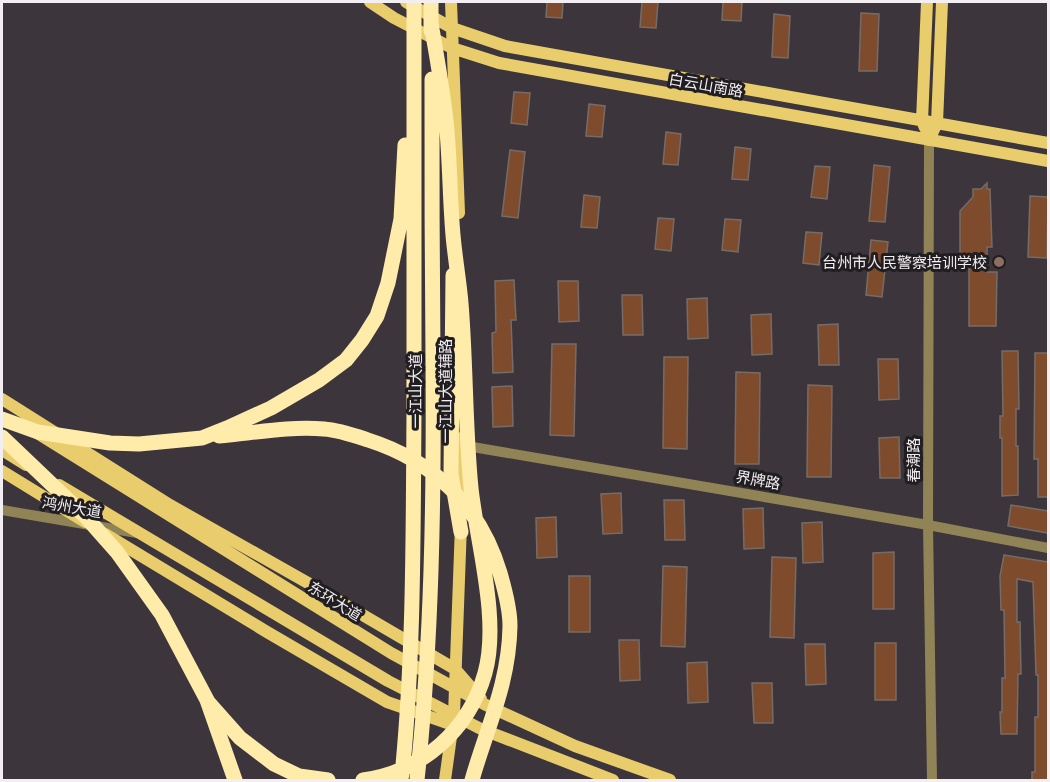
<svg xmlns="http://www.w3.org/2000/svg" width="1050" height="782" viewBox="0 0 1050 782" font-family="Mulish,'Noto Sans SC',sans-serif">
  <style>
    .building { fill: #7e4b2c; stroke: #766c67; stroke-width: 1.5 }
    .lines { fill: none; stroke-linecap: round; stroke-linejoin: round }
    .minor { stroke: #908356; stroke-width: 10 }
    .major { stroke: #e9cc6c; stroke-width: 12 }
    .highway { stroke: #ffebaa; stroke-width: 15 }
    .highway-bridge { stroke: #ffebaa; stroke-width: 15 }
    .education-dot { fill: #8d6e63; stroke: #211e21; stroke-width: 2 }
    .labels { text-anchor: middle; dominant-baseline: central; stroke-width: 6; stroke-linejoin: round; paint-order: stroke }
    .street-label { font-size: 15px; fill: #f3eef2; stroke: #211e21 }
    .poi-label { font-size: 15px; fill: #f3eef2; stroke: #211e21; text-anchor: end }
  </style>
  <rect width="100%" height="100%" fill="#3c353b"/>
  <path class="building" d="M547 2H563L562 18 546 17Z
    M642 2H658L656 28 640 27Z
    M723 2H742L741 21 722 20Z
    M861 13 879 14 877 71H859Z
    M774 14 790 16 788 58 772 57Z
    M514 92 530 93 527 125 511 123Z
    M589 104 605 106 602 137 586 136Z
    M666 132 681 134 678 165 663 164Z
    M735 147 751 149 748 180 732 179Z
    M510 150 525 152 518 218 502 216Z
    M874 165 890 167 885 222 869 221Z
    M815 166 830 167 827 199 811 197Z
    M987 183V189H990L992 247H987V272H997L996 326H969V262H960V211L973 197V189H981Z
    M584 195 600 197 597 228 581 227Z
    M1030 196 1048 197 1047 258 1028 257Z
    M658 218 674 219 671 251 655 249Z
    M725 219 741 220 738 252 722 250Z
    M806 232 822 233 819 265 803 263Z
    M871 240 888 242 882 297 866 295Z
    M514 280 516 320H511L513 372 493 373 492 333 496 332 495 281Z
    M558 281H578L579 321 559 322Z
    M622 295H642L643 335H623Z
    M707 298 708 338 688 339 687 299Z
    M771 314 772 354 752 355 751 315Z
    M838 324 839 365H819L818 325Z
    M552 344H576L574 436 550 435Z
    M1002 351H1018L1019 409H1016V446H1018V495L1002 496V438H1000V416H1003Z
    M1035 353H1048V497H1038V459H1034Z
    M664 357H688L687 449 663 448Z
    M878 359H898L899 399 879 400Z
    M736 372 760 373 759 464H735Z
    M808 385 832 386 831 477H807Z
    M512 386 513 426 493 427 492 387Z
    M899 437 900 478H880L879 438Z
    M621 493 622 533 603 534 601 494Z
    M664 500H684L685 540H665Z
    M1011 505 1048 511V533L1008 526Z
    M763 508 764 548 744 549 743 509Z
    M556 517 557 557 537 558 536 518Z
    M822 522 823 562 803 563 802 523Z
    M894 552V609H873V553Z
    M1004 555 1048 562V780H1032V772H1035V717H1038V675H1036L1033 582 1017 579V622H1020L1021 674H1018L1017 734H1001L1000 712H1002V678H1005L1004 610H1001L1000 576Z
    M772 557 796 558 794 638 770 637Z
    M663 566 687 567 685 647 661 646Z
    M569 576H590V632H569Z
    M619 640H639L640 680 620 681Z
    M875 643H896V700H875Z
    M805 644H825L826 684 806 685Z
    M707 662 708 702 688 703 687 663Z
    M752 683H772L773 723H754Z"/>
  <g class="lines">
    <path class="minor" d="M929 140 928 525 932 780
      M461 445 928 525 1048 548
      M2 510 137 533"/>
    <path class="major" d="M370 2 394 18 452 48 499 63 1048 161
      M406 2 452 28 505 46 1048 143
      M451 2 459 213
      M925 128 922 121 927 2
      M929 140 937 123 942 2
      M2 399 170 505 308 583 455 669 481 699
      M37 433 391 653 455 688 486 705 575 746 670 780
      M2 450 26 465
      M2 471 85 522
      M59 485 388 681 481 729 613 780
      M461 501V438
      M105 534 267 632 387 702 453 725 460 726
      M445 780 454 715 461 525"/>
    <path class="highway" d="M453 275 451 474 461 532
      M208 702 240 738 274 764 299 776 328 780"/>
    <path class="highway-bridge" d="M431 2V31
      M2 419 38 432 110 443 139 444 202 438 227 428 271 408 319 380 346 360 362 340 377 316 388 283 401 219 405 145
      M219 436C254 433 289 426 324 429 339 430 353 435 368 440 434 461 480 506 500 573 505 590 510 609 510 626 509 684 487 727 472 780
      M2 437 86 517 117 552 162 615 207 700 235 780
      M402 775C414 655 413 534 414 413 414 276 414 139 414 2
      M363 780C422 772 469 730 485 673 500 619 477 544 471 488 465 427 466 364 461 303 459 280 455 258 453 235 450 201 450 166 447 131 444 95 437 59 431 23
      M417 780C432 641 434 500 433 360 432 266 432 173 432 79"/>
  </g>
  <circle class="education-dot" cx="999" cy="262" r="6"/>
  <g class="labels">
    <g class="street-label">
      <text transform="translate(706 85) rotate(10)">白云山南路</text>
      <text transform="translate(415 391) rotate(-90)">一江山大道</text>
      <text transform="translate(445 391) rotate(-90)">一江山大道辅路</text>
      <text transform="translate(913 460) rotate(-90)">春潮路</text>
      <text transform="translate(758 480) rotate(10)">界牌路</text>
      <text transform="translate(72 507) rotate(10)">鸿州大道</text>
      <text transform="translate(335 601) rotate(32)">东环大道</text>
    </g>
    <g class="poi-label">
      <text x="987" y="262">台州市人民警察培训学校</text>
    </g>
  </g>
  <rect width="1050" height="782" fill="none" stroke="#f3eef2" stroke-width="6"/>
</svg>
